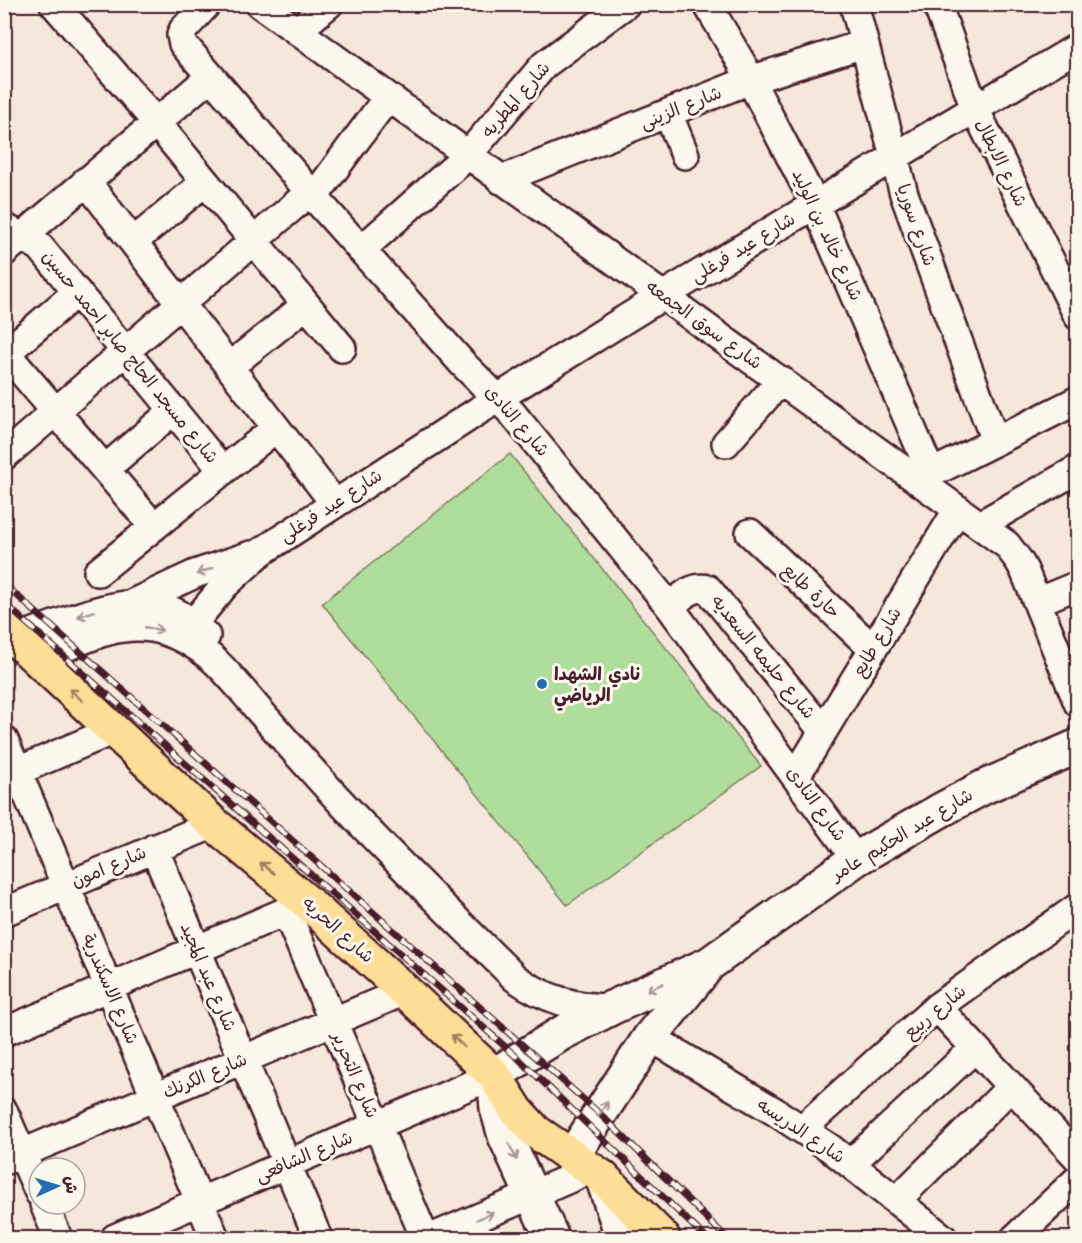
<svg xmlns="http://www.w3.org/2000/svg" width="1082" height="1243" viewBox="0 0 1082 1243" font-family="'Comic Neue','Playpen Sans Arabic',sans-serif">
  <style>
    .pitch { fill: #afdd9b; stroke: #7c7e63; stroke-width: 1.5 }
    .lines { fill: none; stroke-linecap: round; stroke-linejoin: round }
    .street-casing { stroke: #4a1f2b; stroke-width: 32 }
    .secondary-casing { stroke: #4a1f2b; stroke-width: 38 }
    .primary-casing { stroke: #4a1f2b; stroke-width: 38 }
    .street { stroke: #fbf7ec; stroke-width: 27 }
    .secondary { stroke: #fbf7ec; stroke-width: 33 }
    .primary { stroke: #fedd96; stroke-width: 33 }
    .rail-casing { stroke: #4a1f2b; stroke-width: 7 }
    .rail { stroke: #fbf7ec; stroke-width: 4.5; stroke-dasharray: 14; stroke-linecap: butt }
    .oneway { stroke: #ab9695 }
    .oneway2 { stroke: #a47e60 }
    .poi-dot { fill: #1f6fb2; stroke: #fbf7ec; stroke-width: 2 }
    .labels { text-anchor: middle; dominant-baseline: central; stroke-width: 6; stroke-linejoin: round; paint-order: stroke }
    .street-label { font-size: 18px; fill: #4a1f2b; stroke: #fbf7ec }
    .poi-label { font-size: 18px; font-weight: bold; fill: #4a1f2b; stroke: #fbf7ec; text-anchor: start }
  </style>
  <rect width="100%" height="100%" fill="#f5e7db"/>
  <filter id="ink" filterUnits="userSpaceOnUse"><feTurbulence type="fractalNoise" baseFrequency=".0167" numOctaves="2"/><feDisplacementMap in="SourceGraphic" scale="12" xChannelSelector="R" yChannelSelector="G"/><feConvolveMatrix kernelMatrix="1 2 1 2 8 2 1 2 1" color-interpolation-filters="sRGB"/></filter>
  <g filter="url(#ink)">
    <path class="pitch" d="M510 454 761 766 567 905 322 603Z"/>
    <g class="lines">
      <defs>
        <path id="street" d="M54 4 156 122 342 348
          M207 4 183 30 181 35 183 44 314 197 464 365 512 413 670 607 856 859
          M260 4 1007 545 1019 561 1024 570 1078 703
          M707 4 741 62 815 204 931 473
          M854 4 904 194 995 441
          M937 4 975 109 1078 316
          M297 31 329 4
          M668 113 685 155
          M501 180 750 80 864 44
          M86 181 335 504
          M314 197 387 98
          M4 227 40 247 223 471
          M133 242 205 182
          M361 250 467 156 544 65 626 4
          M4 252 210 77
          M4 351 154 527
          M6 353 77 292
          M229 367 306 305
          M726 443 781 380
          M4 456 310 192
          M105 469 174 410
          M918 480 1078 400
          M980 525 1078 469
          M750 533 873 649
          M98 572 276 428
          M1037 602 1078 585
          M133 603 195 574 251 555
          M670 607C681 597 692 585 708 589L823 731
          M181 638 225 585 261 552 498 398 664 295 1078 47
          M4 644C27 634 51 626 74 618 124 602 166 591 206 636
          M39 660C78 642 120 617 164 631 209 646 228 674 257 708 284 739 311 770 339 800 395 861 456 919 515 978 545 999 574 1008 611 1008
          M4 740 215 1238
          M796 776 958 509
          M4 777 114 730
          M154 848 318 1238
          M286 911 425 1238
          M4 912 214 824
          M937 1007 1078 1158
          M4 1032 303 904
          M650 1037 774 1111 830 1148 943 1238
          M4 1112 39 1193
          M802 1129 937 1007 1078 907
          M4 1161 405 991
          M850 1164 975 1048
          M896 1201 1011 1087
          M44 1204 58 1238
          M115 1238 494 1075
          M431 1238 592 1169
          M1015 1238 1078 1179"/>
        <path id="secondary" d="M571 1158 650 1037 706 968
          M602 1177 623 1238
          M552 1238 505 1136 497 1108 494 1075 562 1033 611 1008 709 964 856 859 941 810 984 787 1078 746"/>
        <path id="primary" d="M4 628 214 824 307 902 405 991 494 1075 517 1111 536 1132 602 1177 663 1238"/>
      </defs>
      <use href="#street" class="street-casing"/>
      <use href="#secondary" class="secondary-casing"/>
      <use href="#primary" class="primary-casing"/>
      <use href="#street" class="street"/>
      <use href="#secondary" class="secondary"/>
      <use href="#primary" class="primary"/>
      <defs>
        <path id="rail" d="M4 584 600 1114 727 1238
          M4 603 519 1059 706 1238"/>
      </defs>
      <use href="#rail" class="rail-casing"/>
      <use href="#rail" class="rail"/>
    </g>
    <defs><path id="oneway-shaft" d="M-6 0H5M1.5-3L5.5 0L1.5 3" fill="none" stroke-width="1.6" stroke-linecap="round" stroke-linejoin="round" transform="scale(1.5)"/></defs>
    <g class="oneway">
      <use href="#oneway-shaft" transform="translate(205 571) rotate(160)"/>
      <use href="#oneway-shaft" transform="translate(86 614) rotate(161)"/>
      <use href="#oneway-shaft" transform="translate(154 629) rotate(11)"/>
      <use href="#oneway-shaft" transform="translate(655 987) rotate(156)"/>
      <use href="#oneway-shaft" transform="translate(603 1109) rotate(-58)"/>
      <use href="#oneway-shaft" transform="translate(513 1152) rotate(64)"/>
      <use href="#oneway-shaft" transform="translate(485 1216) rotate(-23)"/>
    </g>
    <g class="oneway2">
      <use href="#oneway-shaft" transform="translate(76 695) rotate(-137)"/>
      <use href="#oneway-shaft" transform="translate(267 868) rotate(-140)"/>
      <use href="#oneway-shaft" transform="translate(458 1041) rotate(-136)"/>
    </g>
  </g>
  <circle class="poi-dot" cx="542" cy="684" r="6"/>
  <g class="labels">
    <g class="street-label">
      <text transform="translate(516 100) rotate(-49)">شارع المطريه</text>
      <text transform="translate(681 108) rotate(-22)">شارع الزينى</text>
      <text transform="translate(1001 163) rotate(64)">شارع الابطال</text>
      <text transform="translate(916 225) rotate(71)">شارع سوريا</text>
      <text transform="translate(827 235) rotate(65)">شارع خالد بن الوليد</text>
      <text transform="translate(743 248) rotate(-31)">شارع عيد فرغلى</text>
      <text transform="translate(704 325) rotate(36)">شارع سوق الجمعه</text>
      <text transform="translate(130 357) rotate(51)">شارع مسجد الحاج صابر احمد حسين</text>
      <text transform="translate(517 421) rotate(49)">شارع النادى</text>
      <text transform="translate(331 506) rotate(-33)">شارع عيد فرغلى</text>
      <text transform="translate(811 591) rotate(43)">حارة طابع</text>
      <text transform="translate(877 642) rotate(-59)">شارع طايع</text>
      <text transform="translate(763 657) rotate(51)">شارع حليمه السعديه</text>
      <text transform="translate(816 804) rotate(54)">شارع النادى</text>
      <text transform="translate(902 835) rotate(-31)">شارع عبد الحكيم عامر</text>
      <text transform="translate(109 867) rotate(-23)">شارع امون</text>
      <text transform="translate(338 930) rotate(42)">شارع الحريه</text>
      <text transform="translate(208 977) rotate(67)">شارع عبد المجيد</text>
      <text transform="translate(110 989) rotate(67)">شارع الاسكندرية</text>
      <text transform="translate(935 1012) rotate(-39)">شارع ربيع</text>
      <text transform="translate(355 1075) rotate(67)">شارع التحرير</text>
      <text transform="translate(205 1076) rotate(-23)">شارع الكرنك</text>
      <text transform="translate(801 1131) rotate(34)">شارع الدريسه</text>
      <text transform="translate(304 1157) rotate(-23)">شارع الشافعى</text>
    </g>
    <g class="poi-label">
      <text x="554" y="674">نادي الشهدا<tspan x="554" dy="21">الرياضي</tspan></text>
    </g>
  </g>
  <rect width="1082" height="1243" fill="none" stroke="#fbf7ec" stroke-width="24"/>
  <rect x="12" y="12" width="1058" height="1219" fill="none" stroke="#4a1f2b" stroke-width="2" filter="url(#ink)"/>
  <g transform="translate(57 1186) rotate(86)"><circle r="28" fill="#fbf7ec" stroke="#b4a19f" stroke-width="1.5"/>
  <path d="M0-4.5L10 22L0 15L-10 22Z" fill="#1f6fb2"/>
  <text y="-9" font-size="16" font-weight="bold" text-anchor="middle" fill="#4a1f2b">ش</text>
  </g>
</svg>
